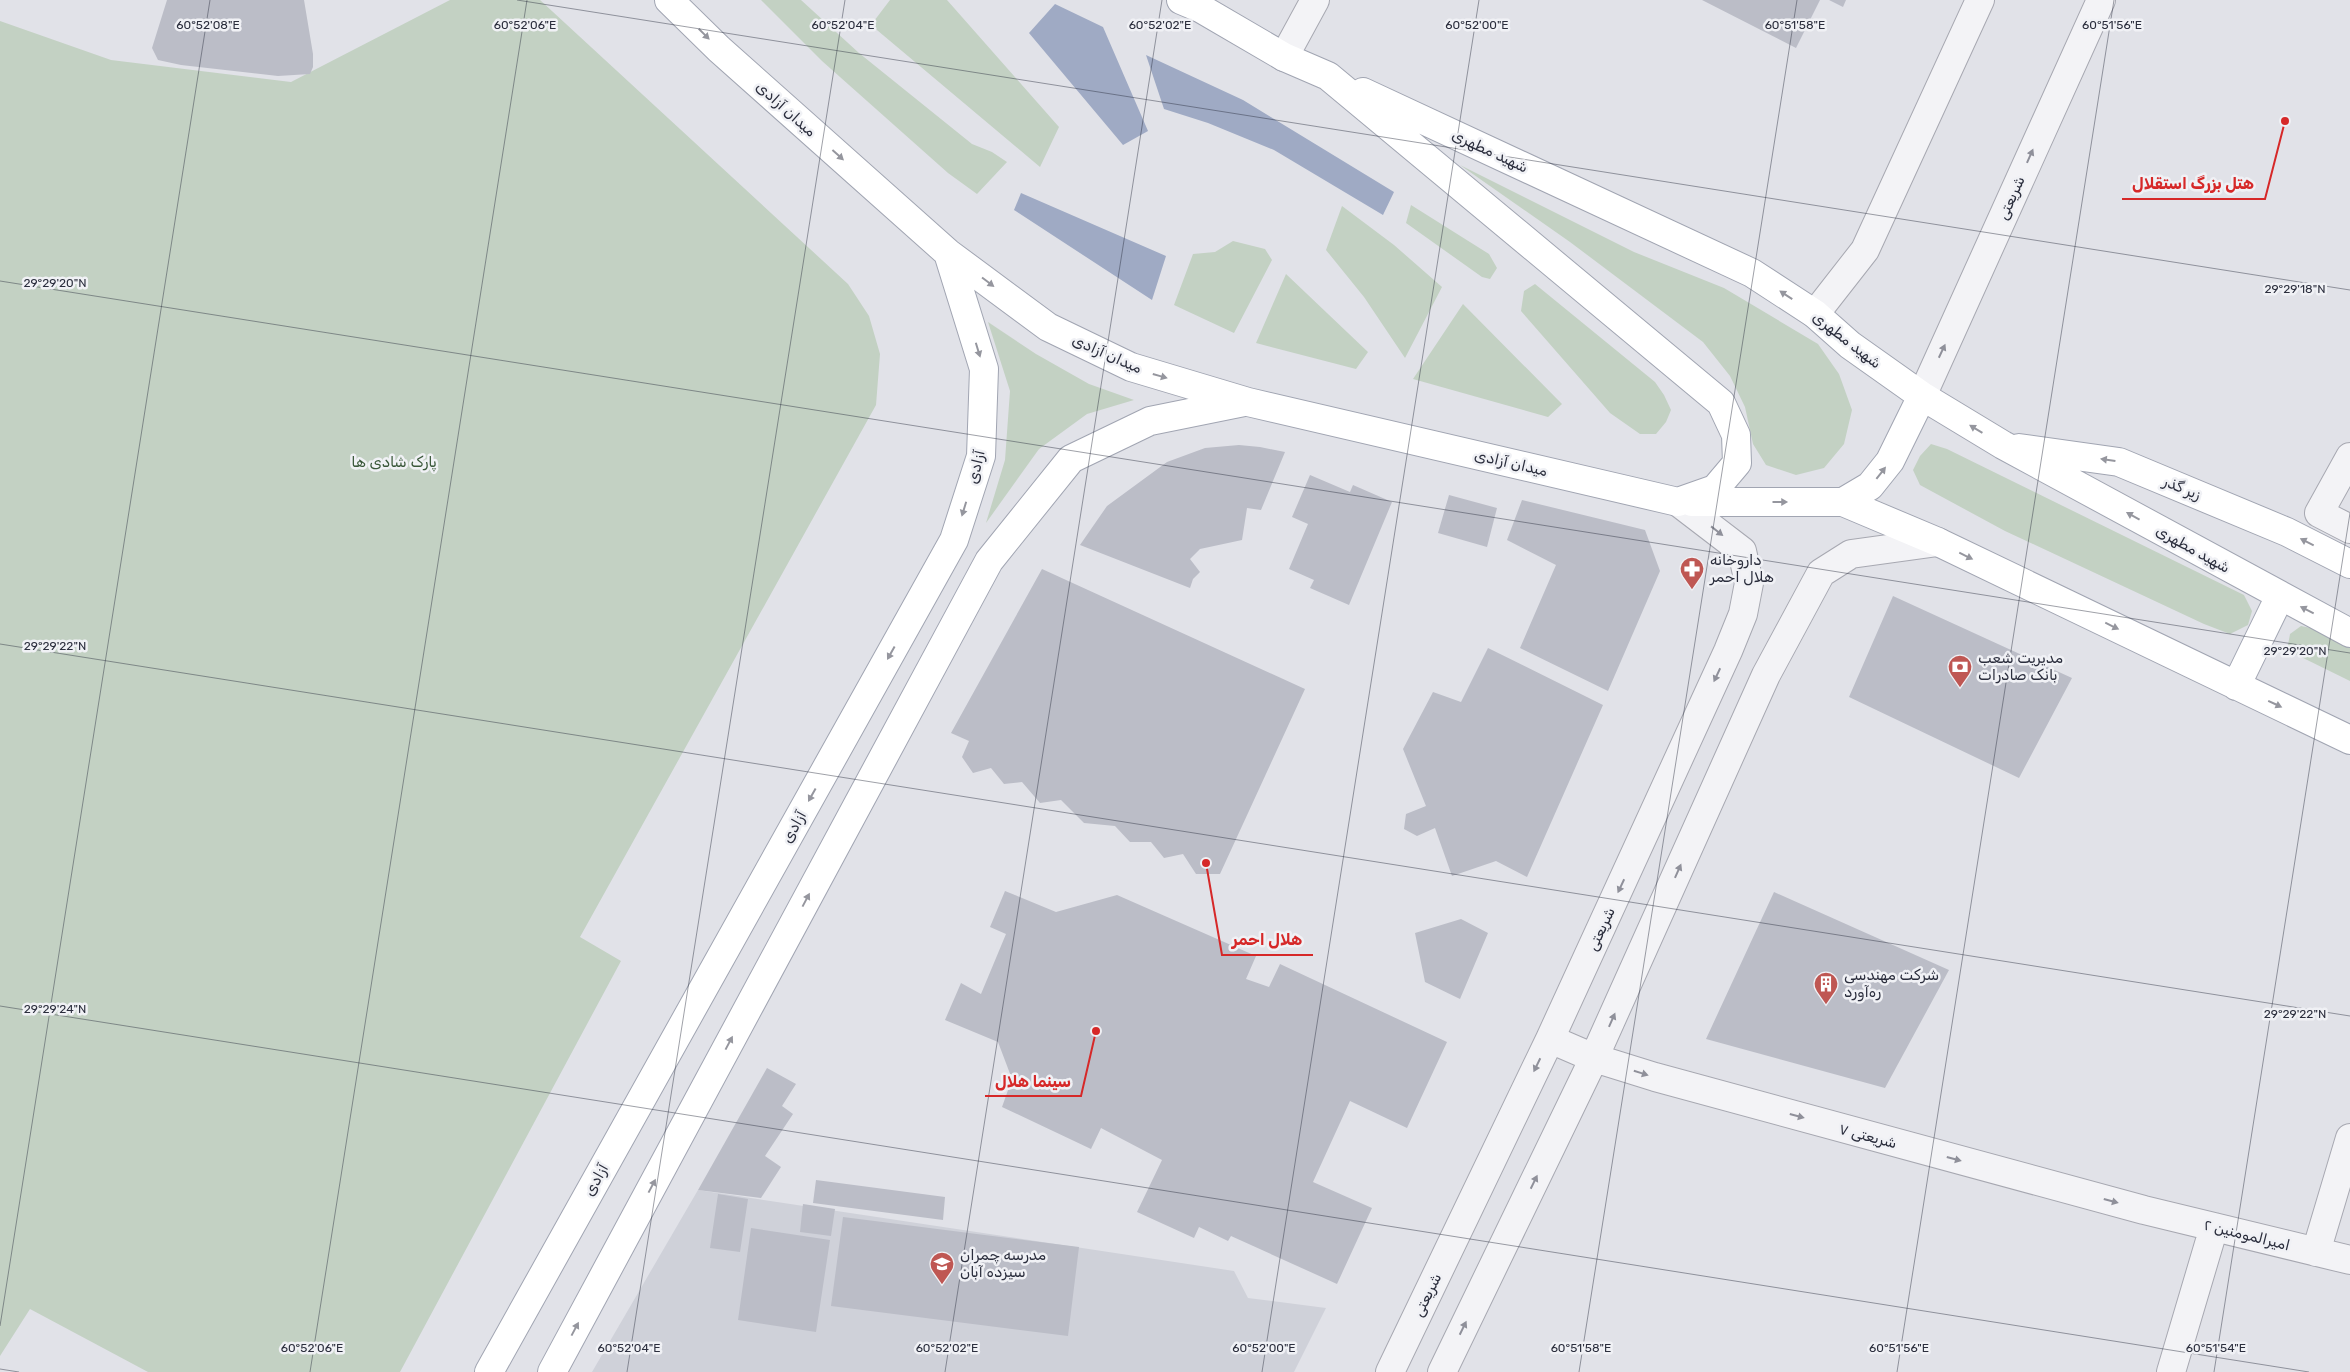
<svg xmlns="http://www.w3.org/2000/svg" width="2350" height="1372" viewBox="0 0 2350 1372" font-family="Rubik,'Noto Naskh Arabic',sans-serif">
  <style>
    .built { fill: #cfd1d9 }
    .green { fill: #c3d1c3 }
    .water { fill: #9faac4 }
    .building { fill: #bbbdc7 }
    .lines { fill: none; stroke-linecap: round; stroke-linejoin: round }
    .minor-casing { stroke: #a7a8b1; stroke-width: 30 }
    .major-casing { stroke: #a1a5b2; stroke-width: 30 }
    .minor { stroke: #f3f3f6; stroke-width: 28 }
    .major { stroke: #fff; stroke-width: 28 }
    .oneway { fill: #95969e }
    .oneway2 { fill: #8f909a }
    .ticks { fill: none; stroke: #2b2e3d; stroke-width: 1; stroke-opacity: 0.45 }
    .labels { text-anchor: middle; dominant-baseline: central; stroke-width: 5; stroke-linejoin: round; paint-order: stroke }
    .street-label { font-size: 15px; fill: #2b2e3d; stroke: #f0f1f5 }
    .park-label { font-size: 15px; fill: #3a583a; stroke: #f0f1f5 }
    .poi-label { font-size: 15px; fill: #2b2e3d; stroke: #f0f1f5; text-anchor: start }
    .ticks-label { font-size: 12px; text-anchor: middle; fill: #2b2e3d; stroke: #f0f1f5; stroke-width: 5; stroke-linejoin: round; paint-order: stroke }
    .leader { fill: none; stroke: #d62828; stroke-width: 2 }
    .callout-dot { fill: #d62828; stroke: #f0f1f5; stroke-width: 2 }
    .callout-label { font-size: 16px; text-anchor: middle; font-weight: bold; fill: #d62828; stroke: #f0f1f5; stroke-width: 5; stroke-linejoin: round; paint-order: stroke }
  </style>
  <rect width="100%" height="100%" fill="#e1e2e8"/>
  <path class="built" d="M698 1190 1234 1271 1248 1298 1326 1308 1294 1372H592Z"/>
  <path class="green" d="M450 0H540L848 284 869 316 880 354 876 405 580 937 621 961 400 1372H148L30 1309 0 1356V21L111 60 291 82Z
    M761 0H801L859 53 972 144 992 152 1007 162 977 194 948 173 822 61Z
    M890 0H947L1059 127 1040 167 871 25Z
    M1460 165 1634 252 1724 288 1818 344 1839 374 1852 410 1844 444 1824 468 1796 475 1766 465 1753 444 1745 407 1730 376 1703 342 1570 242Z
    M1411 205 1489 254 1497 268 1490 279 1482 277 1406 223Z
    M1342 206 1394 245 1442 287 1405 358 1364 297 1326 250Z
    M1233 241 1265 249 1272 260 1234 333 1174 305 1193 254 1215 252Z
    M1286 274 1368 352 1356 369 1256 343Z
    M1535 284 1655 382 1664 395 1671 410 1666 422 1656 434H1640L1610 413 1521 311 1524 291Z
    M1463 304 1562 404 1548 417 1413 379Z
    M988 322 1036 354 1089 384 1134 400 1087 414 1039 449 986 523 1005 460 1010 391Z
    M1931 444 1947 449 2244 595 2252 611 2248 625 2230 634 2204 624 2005 531 1920 485 1913 470 1920 456Z
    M2301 626 2316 629 2350 647V681L2297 655 2288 645 2290 634Z"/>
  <path class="water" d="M1055 4 1103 27 1148 131 1123 145 1029 33Z
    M1146 55 1243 100 1394 192 1383 215 1274 150 1208 123 1164 109Z
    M1021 193 1166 256 1152 300 1014 210Z"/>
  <path class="building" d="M167 0H304L313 54V67L310 74 278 76 181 65 158 60 152 48Z
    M1702 0H1820L1796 48Z
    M1829 0H1846L1843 7Z
    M1239 445 1260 447 1285 452 1261 510 1247 508 1242 540 1200 549 1190 559 1200 572 1193 579 1190 588 1080 545 1107 506 1167 462 1205 448Z
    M1310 475 1350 492 1353 485 1392 502 1349 605 1310 588 1314 580 1289 569 1308 524 1292 517Z
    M1449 495 1497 508 1487 547 1438 533Z
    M1522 500 1645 530 1660 571 1608 691 1520 648 1556 565 1507 540Z
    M1042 569 1305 689 1220 874H1196L1183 854 1164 858 1151 842H1130L1115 826 1084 823 1061 800 1040 803 1022 782 1004 784 991 768 973 773 962 757 969 741 951 733Z
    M1893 596 2072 678 2019 778 1849 697Z
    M1488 648 1603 705 1527 877 1496 861 1452 876 1435 828 1417 836 1404 829 1406 814 1426 806 1403 749 1433 692 1461 702Z
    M1005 891 1056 912 1117 895 1256 956 1246 979 1269 987 1280 964 1447 1042 1407 1128 1350 1101 1313 1182 1372 1208 1337 1284 1231 1236 1228 1241 1199 1227 1194 1238 1137 1212 1162 1160 1101 1128 1091 1149 1002 1107 1012 1079 998 1042 945 1020 961 983 981 994 1006 934 990 927Z
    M1774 892 1949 970 1885 1088 1706 1039Z
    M1461 919 1488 933 1460 999 1425 982 1415 933Z
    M767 1068 796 1084 782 1106 793 1114 765 1156 781 1167 761 1198 698 1190Z
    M816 1180 945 1197 943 1220 813 1203Z
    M718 1194 748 1199 740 1252 710 1248Z
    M803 1204 835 1209 831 1236 800 1232Z
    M843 1217 1079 1247 1068 1336 831 1306Z
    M751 1228 830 1240 816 1332 738 1320Z"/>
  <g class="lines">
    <defs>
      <path id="minor" d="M1284 57 1315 0
        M1815 314 1865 250 1980 0
        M1922 396 2101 0
        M2350 457 2319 513 2350 529
        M1550 1039 1594 1058 1655 1077 2144 1210 2350 1260
        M2316 1252 2350 1138
        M1390 1372 1550 1039 1728 651 1743 614 1749 583 1742 551 1678 502
        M1442 1372 1594 1058 1766 675 1821 573 1851 554 1938 542
        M2171 1372 2214 1227"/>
      <path id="major" d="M669 0 719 49 948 253 1048 327 1131 367 1248 402 1678 502 1715 489 1737 463 1736 435 1721 403 1328 76 1284 57 1200 8 1181 0
        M1363 92 1752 273 1815 314 1850 345 1922 396 2003 445 2350 633
        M2019 448 2119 462 2287 532 2350 564
        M1692 502H1843L1938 542 2350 740
        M1843 502 1870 486 1890 461 1922 396
        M2236 686 2280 596
        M489 1372 954 540 981 456 984 369 948 253
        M552 1372 989 561 1071 459 1150 421 1244 402"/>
    </defs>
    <use href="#minor" class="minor-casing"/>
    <use href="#major" class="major-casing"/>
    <use href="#minor" class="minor"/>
    <use href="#major" class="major"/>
  </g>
  <defs><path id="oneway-solid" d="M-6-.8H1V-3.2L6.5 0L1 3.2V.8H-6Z" transform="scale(1.25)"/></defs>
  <g class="oneway">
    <use href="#oneway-solid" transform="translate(704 34) rotate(45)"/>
    <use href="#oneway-solid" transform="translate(838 155) rotate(42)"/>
    <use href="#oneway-solid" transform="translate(988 282) rotate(37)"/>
    <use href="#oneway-solid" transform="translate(1786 295) rotate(-147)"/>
    <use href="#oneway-solid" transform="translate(978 350) rotate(73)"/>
    <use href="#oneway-solid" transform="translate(1160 376) rotate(16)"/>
    <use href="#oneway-solid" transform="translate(1976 429) rotate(-149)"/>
    <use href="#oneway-solid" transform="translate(2108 460) rotate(-172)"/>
    <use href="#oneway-solid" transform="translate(1881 473) rotate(-52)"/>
    <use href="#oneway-solid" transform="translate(1780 502)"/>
    <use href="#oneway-solid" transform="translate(964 509) rotate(107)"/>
    <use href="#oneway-solid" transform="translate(2133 516) rotate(-151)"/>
    <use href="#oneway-solid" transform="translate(2307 542) rotate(-153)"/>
    <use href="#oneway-solid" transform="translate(1966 556) rotate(26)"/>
    <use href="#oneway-solid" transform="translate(2307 610) rotate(-153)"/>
    <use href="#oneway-solid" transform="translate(2112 626) rotate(26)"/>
    <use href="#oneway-solid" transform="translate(891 653) rotate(119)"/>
    <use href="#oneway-solid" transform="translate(2275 704) rotate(25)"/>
    <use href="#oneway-solid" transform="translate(812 795) rotate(119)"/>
    <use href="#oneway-solid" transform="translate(806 900) rotate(-62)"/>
    <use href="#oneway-solid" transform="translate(729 1043) rotate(-62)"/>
    <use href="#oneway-solid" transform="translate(652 1186) rotate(-62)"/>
    <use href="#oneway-solid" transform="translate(575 1329) rotate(-62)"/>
  </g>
  <g class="oneway2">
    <use href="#oneway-solid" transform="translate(2030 156) rotate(-66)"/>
    <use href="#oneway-solid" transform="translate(1942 351) rotate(-65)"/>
    <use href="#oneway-solid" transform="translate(1717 531) rotate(38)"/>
    <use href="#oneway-solid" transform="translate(1717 675) rotate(115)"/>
    <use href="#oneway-solid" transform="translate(1678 871) rotate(-66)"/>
    <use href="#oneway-solid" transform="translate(1621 886) rotate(115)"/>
    <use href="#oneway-solid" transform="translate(1612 1020) rotate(-66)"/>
    <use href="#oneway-solid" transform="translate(1537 1065) rotate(116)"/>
    <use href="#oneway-solid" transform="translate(1641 1073) rotate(17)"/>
    <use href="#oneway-solid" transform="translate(1797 1116) rotate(15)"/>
    <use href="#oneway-solid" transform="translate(1954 1159) rotate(15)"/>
    <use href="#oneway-solid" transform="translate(1534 1182) rotate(-64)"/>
    <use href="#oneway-solid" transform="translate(2111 1201) rotate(15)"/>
    <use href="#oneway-solid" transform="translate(1463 1328) rotate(-64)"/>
  </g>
  <path class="ticks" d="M517 0 2350 290M0 281 2350 653M0 644 2350 1016M0 1006 2309 1372M0 1326 210 0M0 1369 19 1372M310 1372 527 0M627 1372 845 0M945 1372 1162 0M1262 1372 1479 0M1579 1372 1797 0M1897 1372 2114 0M2214 1372 2350 513"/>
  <defs>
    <symbol id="pharmacy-pin" viewBox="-11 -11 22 30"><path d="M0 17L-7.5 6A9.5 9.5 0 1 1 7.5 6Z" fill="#bf5753" stroke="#f0f1f5"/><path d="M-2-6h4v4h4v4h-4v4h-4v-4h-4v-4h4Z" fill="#fff"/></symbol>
    <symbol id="bank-pin" viewBox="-11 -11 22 30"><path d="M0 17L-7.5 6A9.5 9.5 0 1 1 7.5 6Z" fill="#bf5753" stroke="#f0f1f5"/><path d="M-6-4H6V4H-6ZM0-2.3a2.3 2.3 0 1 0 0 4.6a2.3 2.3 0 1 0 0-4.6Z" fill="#fff"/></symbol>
    <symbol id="building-pin" viewBox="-11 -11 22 30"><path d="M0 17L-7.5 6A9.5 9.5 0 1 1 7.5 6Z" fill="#bf5753" stroke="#f0f1f5"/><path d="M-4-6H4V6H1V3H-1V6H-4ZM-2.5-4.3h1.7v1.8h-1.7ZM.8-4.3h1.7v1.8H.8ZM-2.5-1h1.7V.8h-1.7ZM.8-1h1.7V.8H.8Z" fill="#fff"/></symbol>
    <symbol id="school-pin" viewBox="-11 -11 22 30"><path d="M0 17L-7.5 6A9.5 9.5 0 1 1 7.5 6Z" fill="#bf5753" stroke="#f0f1f5"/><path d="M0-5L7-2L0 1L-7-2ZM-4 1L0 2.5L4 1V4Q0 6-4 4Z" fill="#fff"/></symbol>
  </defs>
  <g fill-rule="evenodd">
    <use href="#pharmacy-pin" x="1678" y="555" width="28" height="38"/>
    <use href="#bank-pin" x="1946" y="653" width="28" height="38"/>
    <use href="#building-pin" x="1812" y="970" width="28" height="38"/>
    <use href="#school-pin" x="928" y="1250" width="28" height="38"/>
  </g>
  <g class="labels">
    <g class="street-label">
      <text transform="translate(786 109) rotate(42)">میدان آزادی</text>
      <text transform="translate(1490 151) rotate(25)">شهید مطهری</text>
      <text transform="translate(2011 198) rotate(-66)">شریعتی</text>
      <text transform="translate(1847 340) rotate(38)">شهید مطهری</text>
      <text transform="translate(1107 354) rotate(24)">میدان آزادی</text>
      <text transform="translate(1511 463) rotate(13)">میدان آزادی</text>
      <text transform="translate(976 467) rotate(-77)">آزادی</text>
      <text transform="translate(2182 488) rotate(23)">زیر گذر</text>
      <text transform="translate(2193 549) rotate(29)">شهید مطهری</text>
      <text transform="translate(794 827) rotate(-61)">آزادی</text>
      <text transform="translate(1601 929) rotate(-65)">شریعتی</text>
      <text transform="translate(1868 1136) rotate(15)">شریعتی ۷</text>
      <text transform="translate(596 1180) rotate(-61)">آزادی</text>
      <text transform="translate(2247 1235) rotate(14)">امیرالمومنین ۲</text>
      <text transform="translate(1427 1295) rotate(-64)">شریعتی</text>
    </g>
    <g class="park-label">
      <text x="394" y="462">پارک شادی ها</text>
    </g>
    <g class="poi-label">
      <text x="1710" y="560">داروخانه<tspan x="1710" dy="17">هلال احمر</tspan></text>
      <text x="1978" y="658">مدیریت شعب<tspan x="1978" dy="17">بانک صادرات</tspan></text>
      <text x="1844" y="975">شرکت مهندسی<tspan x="1844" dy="17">ره‌آورد</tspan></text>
      <text x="960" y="1255">مدرسه چمران<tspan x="960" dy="17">سیزده آبان</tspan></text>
    </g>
  </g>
  <g class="ticks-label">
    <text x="525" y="29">60°52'06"E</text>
    <text x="843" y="29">60°52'04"E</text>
    <text x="1160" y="29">60°52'02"E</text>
    <text x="1795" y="29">60°51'58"E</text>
    <text x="208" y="29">60°52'08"E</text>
    <text x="1477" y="29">60°52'00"E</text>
    <text x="2112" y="29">60°51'56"E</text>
    <text x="55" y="287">29°29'20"N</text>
    <text x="2295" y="293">29°29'18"N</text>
    <text x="55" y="650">29°29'22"N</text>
    <text x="2295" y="655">29°29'20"N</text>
    <text x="55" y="1013">29°29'24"N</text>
    <text x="2295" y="1018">29°29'22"N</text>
    <text x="312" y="1352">60°52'06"E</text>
    <text x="629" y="1352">60°52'04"E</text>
    <text x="947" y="1352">60°52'02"E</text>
    <text x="1264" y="1352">60°52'00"E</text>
    <text x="1581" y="1352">60°51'58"E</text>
    <text x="1899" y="1352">60°51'56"E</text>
    <text x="2216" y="1352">60°51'54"E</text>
  </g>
  <path class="leader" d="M2285 121L2265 199H2122M1206 863L1222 955H1313M1096 1031L1081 1096H985"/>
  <g class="callout-dot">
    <circle cx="2285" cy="121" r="5"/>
    <circle cx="1206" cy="863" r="5"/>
    <circle cx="1096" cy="1031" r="5"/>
  </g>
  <g class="callout-label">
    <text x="2193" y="189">هتل بزرگ استقلال</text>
    <text x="1267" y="945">هلال احمر</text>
    <text x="1033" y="1087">سینما هلال</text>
  </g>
</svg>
